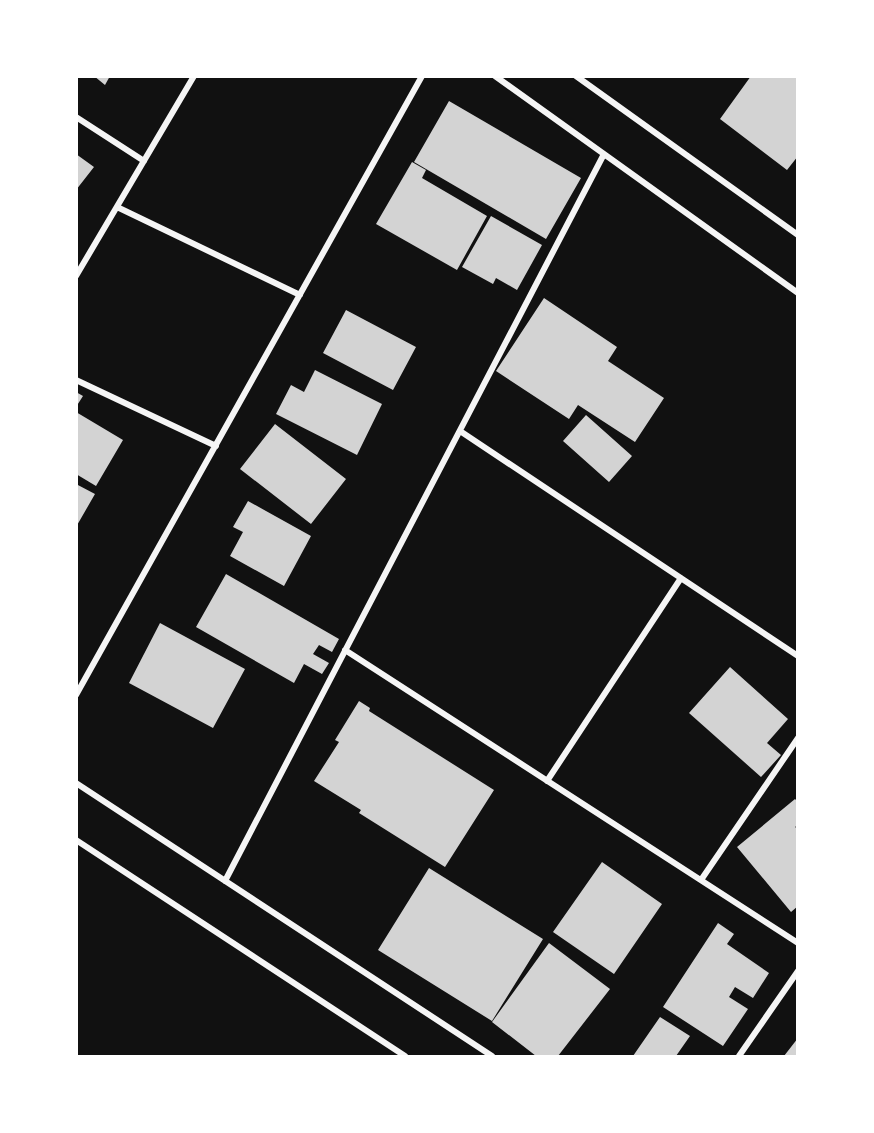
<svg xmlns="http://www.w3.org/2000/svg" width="874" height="1133" viewBox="0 0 874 1133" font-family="'PT Sans',sans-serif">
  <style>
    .building { fill: #d3d3d3 }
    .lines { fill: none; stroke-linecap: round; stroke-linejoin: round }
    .minor { stroke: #f5f5f5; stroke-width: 6 }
  </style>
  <rect width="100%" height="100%" fill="#111"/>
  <path class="building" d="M94 76H110L105 85Z
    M751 76H798V156L787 170 720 119Z
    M449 101 581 178 546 239 414 162Z
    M76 154 94 167 76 190Z
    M412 162 426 170 422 178 487 216 457 270 376 224Z
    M491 216 542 245 517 290 496 278 493 284 462 267Z
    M544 298 617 347 608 361 664 398 635 442 578 405 569 419 496 371Z
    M346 310 416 347 393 390 323 353Z
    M315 370 382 404 357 455 276 414 291 385 304 392Z
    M76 392 83 396 76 407Z
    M76 412 123 440 96 486 76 474Z
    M586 415 632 456 609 482 563 441Z
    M275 424 346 479 311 524 240 469Z
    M76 484 95 494 76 527Z
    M248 501 311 536 284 586 230 556 243 532 233 527Z
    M226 574 339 639 332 652 319 645 313 654 329 663 322 674 304 664 294 683 196 627Z
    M160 623 245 669 213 728 129 683Z
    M730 667 788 719 767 743 781 755 761 777 689 713Z
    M359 701 370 708 369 711 494 790 445 867 359 813 361 810 314 781 339 742 335 740Z
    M795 799 798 802V825L795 827 798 829V906L791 912 737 847Z
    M602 862 662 904 614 974 553 932Z
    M429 868 543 939 492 1021 378 950Z
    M718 923 734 934 727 944 769 973 753 998 735 987 729 997 748 1009 723 1046 663 1007Z
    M549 943 610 989 558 1056H536L492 1022Z
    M660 1017 690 1036 676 1056H633Z
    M798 1038V1056H784Z"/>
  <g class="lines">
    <path class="minor" d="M495 76 798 293
      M576 76 798 235
      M76 117 144 161
      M117 207 300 295
      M76 276 194 76
      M76 380 216 446
      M460 431 798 656
      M345 650 798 943
      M76 695 422 76
      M547 781 681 578
      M76 783 492 1056
      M76 840 405 1056
      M701 880 798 738
      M225 881 604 154
      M739 1056 798 971"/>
  </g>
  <rect width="874" height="1133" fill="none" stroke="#ffffff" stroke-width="156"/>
</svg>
